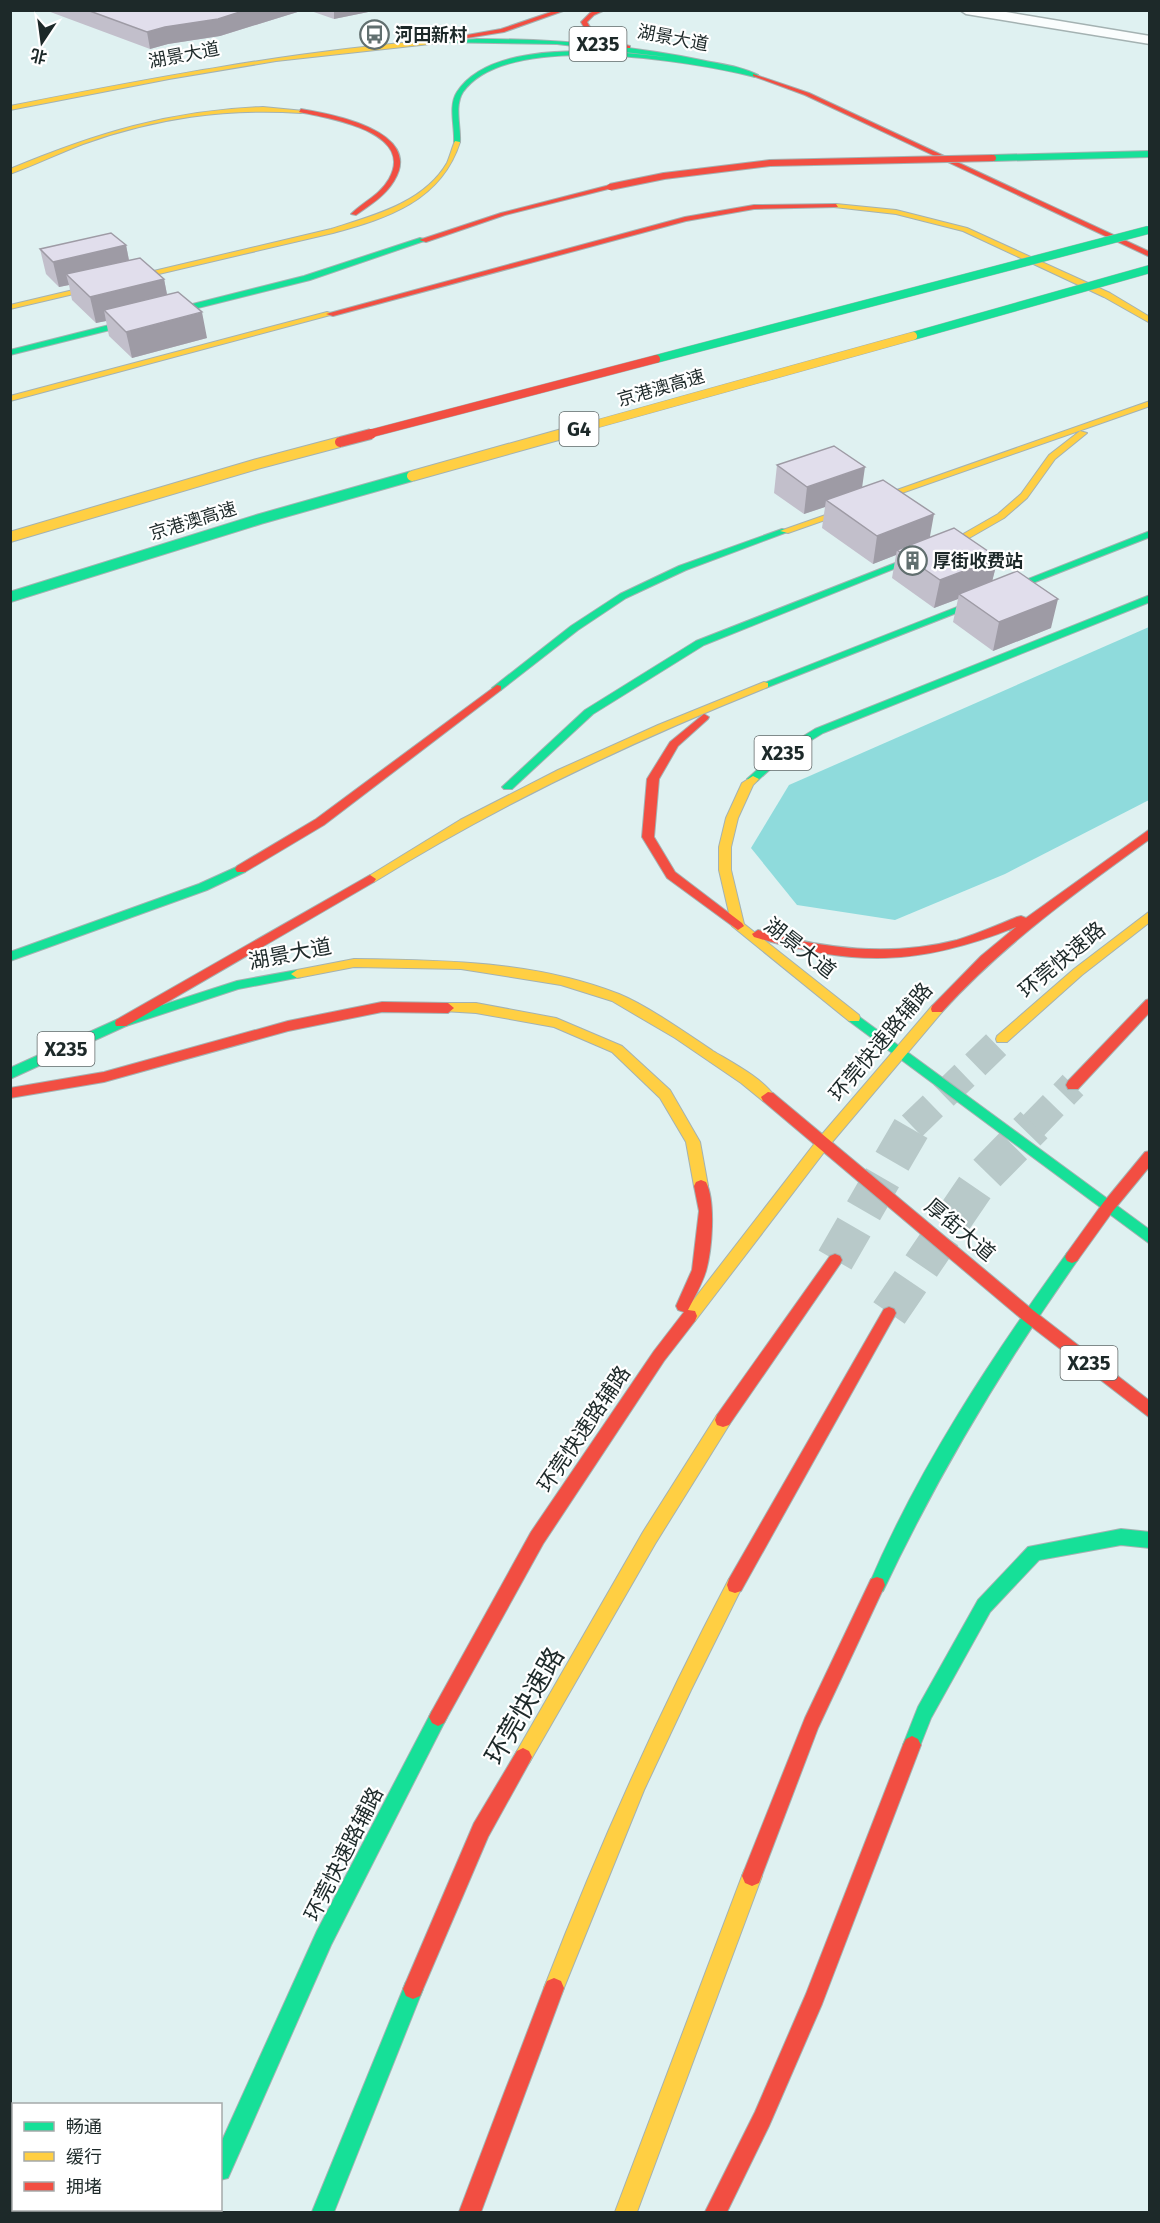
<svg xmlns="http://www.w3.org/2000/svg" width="1160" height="2223" viewBox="0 0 1160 2223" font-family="'Fira Sans','Noto Sans SC',sans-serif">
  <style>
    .forest { fill: #8fdbdc }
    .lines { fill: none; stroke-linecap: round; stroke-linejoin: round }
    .highway-tunnel-far1 { stroke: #b8c9c9; stroke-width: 29; stroke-dasharray: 29 15; stroke-linecap: butt }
    .highway-tunnel { stroke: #b8c9c9; stroke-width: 38; stroke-dasharray: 38 19; stroke-linecap: butt }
    .street-casing { stroke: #a4b2b2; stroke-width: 3 }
    .fast-casing { stroke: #a4b2b2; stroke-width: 2 }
    .slow-casing { stroke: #a4b2b2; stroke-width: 2 }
    .jam-casing { stroke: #a4b2b2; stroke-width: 2 }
    .street { fill: #fafdfd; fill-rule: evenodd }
    .fast { fill: #16e098; fill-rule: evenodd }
    .slow { fill: #ffcf43; fill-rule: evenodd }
    .jam { fill: #f24e42; fill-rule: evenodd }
    .fast-bridge-far2-casing { stroke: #a4b2b2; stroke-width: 8; stroke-linecap: butt }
    .fast-bridge-far1-casing { stroke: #a4b2b2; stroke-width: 9; stroke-linecap: butt }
    .fast-bridge-casing { stroke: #a4b2b2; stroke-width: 12; stroke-linecap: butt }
    .slow-bridge-far1-casing { stroke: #a4b2b2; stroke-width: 9; stroke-linecap: butt }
    .slow-bridge-casing { stroke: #a4b2b2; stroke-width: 12; stroke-linecap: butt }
    .jam-bridge-far2-casing { stroke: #a4b2b2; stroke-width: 8; stroke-linecap: butt }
    .jam-bridge-far1-casing { stroke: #a4b2b2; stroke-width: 9; stroke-linecap: butt }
    .jam-bridge-casing { stroke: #a4b2b2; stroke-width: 12; stroke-linecap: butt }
    .fast-bridge-far2 { stroke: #16e098; stroke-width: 6 }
    .fast-bridge-far1 { stroke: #16e098; stroke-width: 8 }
    .fast-bridge { stroke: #16e098; stroke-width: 10 }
    .slow-bridge-far1 { stroke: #ffcf43; stroke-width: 8 }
    .slow-bridge { stroke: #ffcf43; stroke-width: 10 }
    .jam-bridge-far2 { stroke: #f24e42; stroke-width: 6 }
    .jam-bridge-far1 { stroke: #f24e42; stroke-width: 8 }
    .jam-bridge { stroke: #f24e42; stroke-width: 10 }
    .wall { fill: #c2bfcb }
    .shaded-wall { fill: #9e9ba5 }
    .building { fill: #e1deec; stroke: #9e9ba5; stroke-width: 1.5 }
    .labels { text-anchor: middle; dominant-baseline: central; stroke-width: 4.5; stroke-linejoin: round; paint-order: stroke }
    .far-poi-label { font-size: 18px; font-weight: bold; fill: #1d2929; stroke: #fff; text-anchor: start }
    .far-street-label { font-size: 18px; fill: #1d2929; stroke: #fff }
    .shield { fill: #fff; stroke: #616969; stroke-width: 1.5 }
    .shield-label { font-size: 20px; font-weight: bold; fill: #1d2929 }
    .street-label { font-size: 21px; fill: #1d2929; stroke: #fff }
    .near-street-label { font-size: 26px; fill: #1d2929; stroke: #fff }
  </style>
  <rect width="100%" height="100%" fill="#dff1f1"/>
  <path class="forest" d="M1149 627V800L1005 874 895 920 797 905 751 848 789 785Z"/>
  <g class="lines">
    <path class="highway-tunnel-far1" d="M912 1126 1002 1039
      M1033 1126 1073 1085"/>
    <path class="highway-tunnel" d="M835 1260 913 1125
      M889 1313 980 1180 1034 1125"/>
    <defs>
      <path id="street" d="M960 10H994L1150 36V44L966 14Z"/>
      <path id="fast" d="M477 39C553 39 627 45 701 60 719 64 741 66 758 75L755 77C691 61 507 30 463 92 454 106 461 127 460 142L457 144 454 142C455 126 448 106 457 92 492 38 612 51 667 57L557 44 434 42Z
        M420 238 427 240 310 280 10 355V350L304 276Z
        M782 529 790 531 686 570 626 598 578 630 501 690H493L492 688 571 626 620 594 679 566Z
        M1150 531V537L768 687 764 688 759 685Z
        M903 560 911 562 704 645 593 714 512 789H504L502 787 585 710 696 641Z
        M1150 595V602L823 733 784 757 757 781 753 782 747 779 776 753 815 729Z
        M241 865 245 866 247 869 245 872 207 890 10 961V952L199 884Z
        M297 970 301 971 303 974 301 977 238 989 126 1026 10 1079V1068L116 1020 237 981Z
        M854 1013 1150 1230V1244L849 1021 848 1018 849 1015Z
        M1072 1251 1077 1253 1079 1257 1077 1261C1003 1366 938 1475 883 1591L877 1593 871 1591 869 1585C919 1467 992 1357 1067 1253Z
        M1121 1529 1150 1532V1548L1121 1545 1039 1560 990 1612 931 1718 918 1751 912 1754 906 1751 903 1745 918 1707 978 1600 1028 1547Z
        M438 1708 444 1711 447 1717 444 1723 331 1945 228 2178 220 2180V2145L317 1931 432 1711Z
        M413 1979 420 1982 423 1989 334 2212H312L406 1982Z"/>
      <path id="slow" d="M437 40 439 43 276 61 169 79 10 110V106C152 78 293 51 437 40Z
        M263 107 304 111 301 113C224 108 157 118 83 144 59 153 35 165 10 174V169C94 134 171 110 263 107Z
        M455 141 460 142C441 201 388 218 333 233L10 309V305L331 229C372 216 424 203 447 163 450 156 452 148 455 141Z
        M836 204 896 210 967 228 1110 293 1150 317V323L1104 297 963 231 896 214 834 207Z
        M327 312 334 314 10 401V396Z
        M1150 401V406L788 533 780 531Z
        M1080 431 1087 433 1055 459 1027 498 1004 518 957 545 909 564H903V560L951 541 998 514 1021 494 1049 455Z
        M764 682 768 683V687C631 742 499 804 374 882H366L364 879 460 820 558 770 658 725Z
        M753 776 759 779 753 785 738 818 731 847V870L744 924 859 1015 860 1018 859 1021H849L732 926 719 870V847L726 818 742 783Z
        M1150 911V922L1082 975 1007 1042H997L996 1039 997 1036 1074 969Z
        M354 959C443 960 536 961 619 994 648 1006 686 1033 713 1051 731 1062 764 1079 775 1097L773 1101H763L741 1083 675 1038 612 1001 561 985 461 969 354 967 297 978 291 974 297 970Z
        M448 1003H476L556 1018 622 1046 670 1090 700 1142 708 1186 706 1190H696L694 1186 686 1142 660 1098 612 1052 554 1027 476 1013 443 1011 442 1008Z
        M937 1004 942 1006 943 1009 942 1012 828 1147 695 1321 690 1322 685 1321 683 1316 685 1311 818 1139 932 1006Z
        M723 1413 729 1415 731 1420 729 1425 655 1544 529 1763 523 1766 517 1763 514 1757 517 1751 643 1532 717 1415Z
        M735 1577 741 1579 743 1585 691 1690 644 1790 561 1995 554 1998 547 1995 544 1988C598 1848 659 1712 729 1579Z
        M752 1866 759 1869 762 1876 637 2212H615L742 1876 745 1869Z"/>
      <path id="jam" d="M557 10H566L504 32 442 42 439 40 501 29Z
        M596 10H605L594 15 587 22C596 40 613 42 630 46V48C610 48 590 40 581 22L590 13Z
        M753 74 809 93 1150 252V257L805 95 753 76Z
        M301 109C331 114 425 131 394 181 385 196 370 205 356 215L351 214C363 202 380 195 389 179 416 131 327 118 299 112Z
        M610 185 612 188 505 215 426 242 419 240 501 213Z
        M836 204 838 207 754 209 686 221 333 316 326 314 685 217 754 205Z
        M497 685 501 686V690L324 825 245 872H237L235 869 237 866 316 819Z
        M704 714 709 717 708 719 678 746 659 779 654 837 675 872 742 923 744 926 738 930 667 878 642 837 647 779 670 742Z
        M1150 829V839C1076 892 1003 945 942 1012H932L931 1009 932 1006 981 956 1016 927C919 966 854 967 754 937L752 934 758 930C824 949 890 957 957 940 977 934 997 925 1017 917L1021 916 1026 918Z
        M370 875 376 879 374 882 126 1026H116L115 1023 116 1020Z
        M1150 999V1012L1078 1089H1068L1066 1085 1068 1081 1146 1000Z
        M382 1002 448 1003 454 1008 448 1013 382 1012 288 1031 104 1082 10 1098V1088L104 1072 288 1021Z
        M768 1092 773 1093 1034 1311 1150 1401V1418L1024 1321 763 1101 761 1097Z
        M1150 1151V1166L1113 1211 1077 1261 1072 1263 1067 1261 1065 1257 1067 1253 1103 1203 1145 1152Z
        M701 1180 706 1182C716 1202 712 1250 706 1271 702 1284 694 1298 688 1310L695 1311 697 1316 695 1321 664 1361 543 1544 444 1723 438 1726 432 1723 429 1717 432 1711 531 1532 654 1351 684 1312 678 1310 676 1306 692 1270 699 1211 694 1186 696 1182Z
        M835 1254 840 1256 842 1260 840 1264 729 1425 723 1427 717 1425 715 1420 717 1415 830 1256Z
        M889 1307 894 1309 896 1313 894 1317 741 1591 735 1593 729 1591 727 1585 729 1579 884 1309Z
        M877 1577 883 1579 885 1585 818 1728 759 1883 752 1886 745 1883 742 1876 805 1718 871 1579Z
        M912 1736 918 1739 921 1745 822 2004 769 2126 727 2212H705L755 2112 806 1994 903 1745 906 1739Z
        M523 1748 529 1751 532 1757 529 1763 488 1837 420 1996 413 1999 406 1996 403 1989 474 1823 517 1751Z
        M554 1978 561 1981 564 1988 481 2212H459L544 1988 547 1981Z
        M191 2210H214L213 2212H190Z"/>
    </defs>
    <use href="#street" class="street-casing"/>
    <use href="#fast" class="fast-casing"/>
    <use href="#slow" class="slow-casing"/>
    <use href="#jam" class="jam-casing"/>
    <use href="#street" class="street"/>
    <use href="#fast" class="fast"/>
    <use href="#slow" class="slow"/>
    <use href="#jam" class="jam"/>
    <defs>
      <path id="fast-bridge-far2" d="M993 158 1150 154"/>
      <path id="fast-bridge-far1" d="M913 336 1150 269
        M656 359 1148 230"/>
      <path id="fast-bridge" d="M10 597 260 519 412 476"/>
      <path id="slow-bridge-far1" d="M557 435 913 336"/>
      <path id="slow-bridge" d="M412 476 562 434
        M10 537 257 464 340 442"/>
      <path id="jam-bridge-far2" d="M610 187 664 176 770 163 993 158"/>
      <path id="jam-bridge-far1" d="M365 435 656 359"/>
      <path id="jam-bridge" d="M340 442 371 434"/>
    </defs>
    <use href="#fast-bridge-far2" class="fast-bridge-far2-casing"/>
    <use href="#fast-bridge-far1" class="fast-bridge-far1-casing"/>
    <use href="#fast-bridge" class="fast-bridge-casing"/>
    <use href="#slow-bridge-far1" class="slow-bridge-far1-casing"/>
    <use href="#slow-bridge" class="slow-bridge-casing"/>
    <use href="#jam-bridge-far2" class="jam-bridge-far2-casing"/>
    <use href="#jam-bridge-far1" class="jam-bridge-far1-casing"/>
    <use href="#jam-bridge" class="jam-bridge-casing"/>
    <use href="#fast-bridge-far2" class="fast-bridge-far2"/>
    <use href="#fast-bridge-far1" class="fast-bridge-far1"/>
    <use href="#fast-bridge" class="fast-bridge"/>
    <use href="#slow-bridge-far1" class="slow-bridge-far1"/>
    <use href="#slow-bridge" class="slow-bridge"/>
    <use href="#jam-bridge-far2" class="jam-bridge-far2"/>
    <use href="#jam-bridge-far1" class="jam-bridge-far1"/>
    <use href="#jam-bridge" class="jam-bridge"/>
  </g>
  <path class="wall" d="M45 10H304L220 36 168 44 150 49Z
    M308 10H378L334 19Z
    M126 245 129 260 164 279 167 294 207 338 132 358 109 336 106 321 96 323 72 300 69 285 59 287 46 274 40 249Z
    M777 465 862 487 930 537 998 558 992 581 1051 628 993 651 953 622 958 599 934 608 892 578 896 555 873 564 822 528 825 507 804 514 774 493Z"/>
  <path class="shaded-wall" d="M246 10H304L220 36 168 44 150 49 147 32 165 27Z
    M334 10H378L334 19Z
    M126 245 131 271 66 274 69 285 59 287 53 262Z
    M164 279 169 305 104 310 106 321 96 323 90 297Z
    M202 312 207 338 132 358 126 332Z
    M865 467 861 495 826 500 825 507 804 514 807 487Z
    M934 514 929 542 897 550 896 555 873 564 877 536Z
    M998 558 991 586 959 594 958 599 934 608 940 580Z
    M1058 599 1051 628 993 651 999 622Z"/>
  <path class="building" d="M87 10H246L218 19 165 27 147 32Z
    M111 233 126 245 53 262 40 249Z
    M140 258 164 279 90 297 66 274Z
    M178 292 202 312 126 332 104 310Z
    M834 446 865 467 807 487 777 465Z
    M883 480 934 514 877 536 826 500Z
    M954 528 998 558 940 580 897 550Z
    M1017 571 1058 599 999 622 959 594Z"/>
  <defs>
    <symbol id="bus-ring" viewBox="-11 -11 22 22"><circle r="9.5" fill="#fff" stroke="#616f6f" stroke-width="1.5"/><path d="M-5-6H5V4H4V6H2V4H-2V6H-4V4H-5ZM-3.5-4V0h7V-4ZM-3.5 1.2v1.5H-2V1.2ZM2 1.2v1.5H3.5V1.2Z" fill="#616f6f"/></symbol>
    <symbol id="building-ring" viewBox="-11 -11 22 22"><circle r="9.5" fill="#fff" stroke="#616f6f" stroke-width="1.5"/><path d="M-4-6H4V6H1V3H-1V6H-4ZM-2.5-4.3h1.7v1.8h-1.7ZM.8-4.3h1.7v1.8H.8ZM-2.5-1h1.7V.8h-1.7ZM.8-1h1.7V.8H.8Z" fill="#616f6f"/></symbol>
  </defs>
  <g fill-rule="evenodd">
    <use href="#bus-ring" x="358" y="18" width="33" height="33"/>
    <use href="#building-ring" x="896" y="544" width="33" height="33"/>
  </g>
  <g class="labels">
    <g class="far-poi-label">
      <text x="395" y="35">河田新村</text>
      <text x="933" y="561">厚街收费站</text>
    </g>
    <g class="far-street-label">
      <text transform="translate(673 38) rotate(11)">湖景大道</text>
      <text transform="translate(184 55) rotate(-11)">湖景大道</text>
      <text transform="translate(661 388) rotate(-16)">京港澳高速</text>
      <text transform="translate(193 521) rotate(-17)">京港澳高速</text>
    </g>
    <g class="shield">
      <rect x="569.5" y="27" width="57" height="34" rx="4.5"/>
      <rect x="559.5" y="412" width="39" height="34" rx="4.5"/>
      <rect x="754.5" y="736" width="57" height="34" rx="4.5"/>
      <rect x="37.5" y="1032" width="57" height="34" rx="4.5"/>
      <rect x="1060.5" y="1346" width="57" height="34" rx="4.5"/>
    </g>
    <g class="shield-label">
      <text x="598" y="44">X235</text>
      <text x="579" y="429">G4</text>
      <text x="783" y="753">X235</text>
      <text x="66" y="1049">X235</text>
      <text x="1089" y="1363">X235</text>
    </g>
    <g class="street-label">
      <text transform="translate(800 948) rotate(38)">湖景大道</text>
      <text transform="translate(290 954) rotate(-11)">湖景大道</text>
      <text transform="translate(1062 960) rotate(-40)">环莞快速路</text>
      <text transform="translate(881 1042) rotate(-50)">环莞快速路辅路</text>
      <text transform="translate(960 1230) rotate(40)">厚街大道</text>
      <text transform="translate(584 1429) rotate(-56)">环莞快速路辅路</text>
      <text transform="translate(344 1854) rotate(-63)">环莞快速路辅路</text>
    </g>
    <g class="near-street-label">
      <text transform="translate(525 1706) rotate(-60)">环莞快速路</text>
    </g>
  </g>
  <rect width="1160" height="2223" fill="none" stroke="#1d2929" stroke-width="24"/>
  <rect x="12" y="2103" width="210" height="108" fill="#ffffff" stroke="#a5a9a9" stroke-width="1.5"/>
  <rect x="24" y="2122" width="30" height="9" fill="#16e098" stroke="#a5a9a9" stroke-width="1.5"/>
  <text x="66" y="2133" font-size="18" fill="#1d2929">畅通</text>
  <rect x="24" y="2152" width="30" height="9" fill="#ffcf43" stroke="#a5a9a9" stroke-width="1.5"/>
  <text x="66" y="2163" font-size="18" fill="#1d2929">缓行</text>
  <rect x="24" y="2182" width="30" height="9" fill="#f24e42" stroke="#a5a9a9" stroke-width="1.5"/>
  <text x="66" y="2193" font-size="18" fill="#1d2929">拥堵</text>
  <g transform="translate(42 42) rotate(193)" stroke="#ffffff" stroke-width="4.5" paint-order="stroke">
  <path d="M0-4.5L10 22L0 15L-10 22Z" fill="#1d2929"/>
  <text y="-9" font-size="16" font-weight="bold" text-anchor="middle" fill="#1d2929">北</text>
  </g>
</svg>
